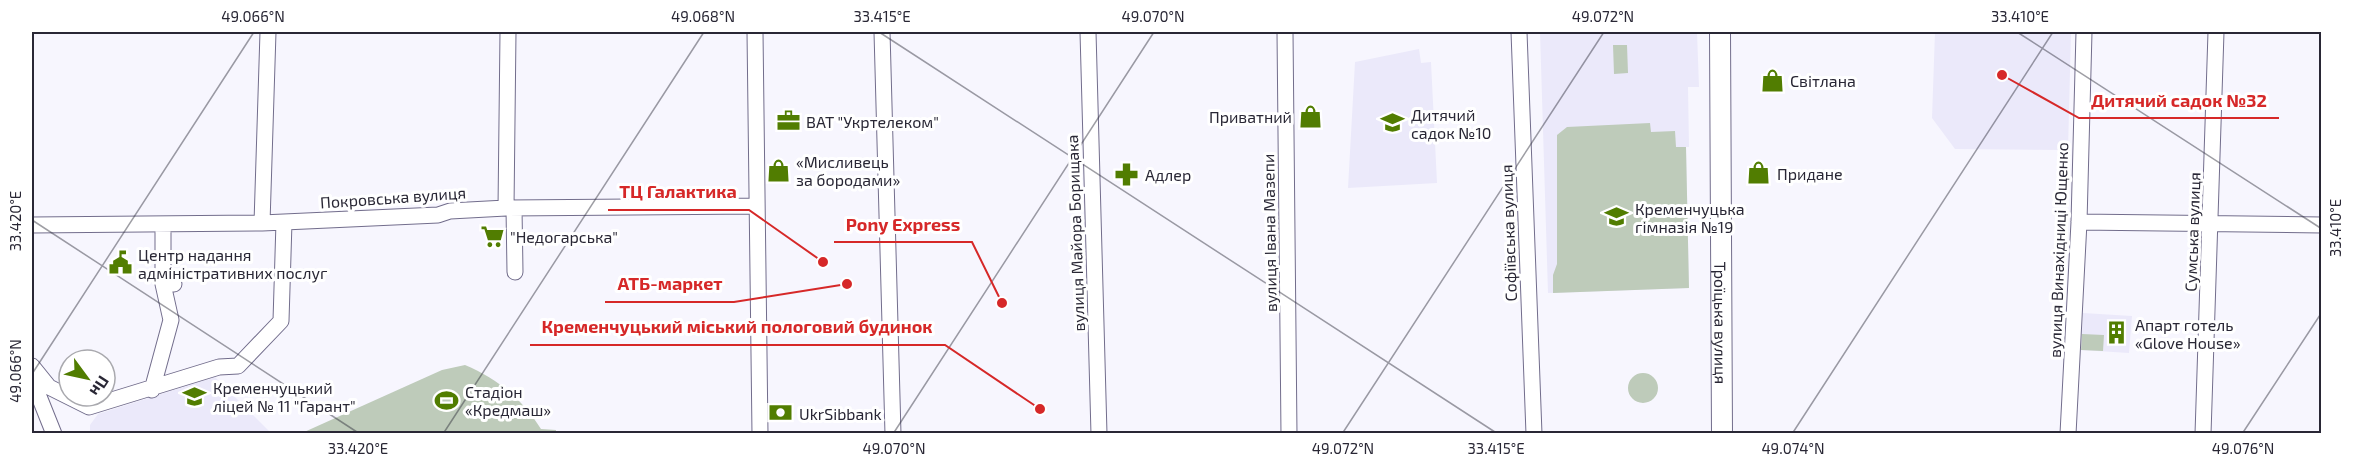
<svg xmlns="http://www.w3.org/2000/svg" width="2353" height="465" viewBox="0 0 2353 465" font-family="'Exo 2',sans-serif">
  <style>
    .built { fill: #ebe9fa }
    .green { fill: #becbba }
    .lines { fill: none; stroke-linecap: round; stroke-linejoin: round }
    .minor-casing { stroke: #726d8c; stroke-width: 17 }
    .major-casing { stroke: #726d8c; stroke-width: 22 }
    .minor { stroke: #fff; stroke-width: 15 }
    .major { stroke: #fff; stroke-width: 20 }
    .ticks { fill: none; stroke: #292735; stroke-width: 1.5; stroke-opacity: 0.45 }
    .labels { text-anchor: middle; dominant-baseline: central; stroke-width: 6; stroke-linejoin: round; paint-order: stroke }
    .poi-label { font-size: 16px; fill: #292735; stroke: #fff; text-anchor: start }
    .street-label { font-size: 16px; fill: #292735; stroke: #fff }
    .leader { fill: none; stroke: #d62828; stroke-width: 2 }
    .callout-dot { fill: #d62828; stroke: #fff; stroke-width: 2 }
    .callout-label { font-size: 18px; text-anchor: middle; font-weight: bold; fill: #d62828; stroke: #fff; stroke-width: 6; stroke-linejoin: round; paint-order: stroke }
    .neatline { fill: none; stroke: #292735; stroke-width: 2 }
    .ticks-label { font-size: 15px; text-anchor: middle; fill: #292735 }
  </style>
  <rect width="100%" height="100%" fill="#f7f6fe"/>
  <path class="built" d="M1540 32H1697L1699 87H1688L1689 147H1686L1689 288 1548 293Z
    M1935 32H2071L2068 150 1955 149 1932 118Z
    M1419 49 1421 63 1431 62 1437 183 1348 188 1355 62Z
    M2083 313 2132 316 2129 353 2081 350Z
    M215 377 271 433 90 434V425L98 414Z"/>
  <path class="green" d="M1613 45H1627L1628 73 1614 74Z
    M1650 123 1651 132 1675 131 1676 147H1686L1689 288 1553 293V275L1557 264V135L1567 127Z
    M2082 334 2104 335 2103 351 2081 350Z
    M465 365C498 379 522 399 541 429L556 430V433H302L442 370Z
    M1628 388a15 15 0 1 1 30 0a15 15 0 1 1-30 0Z"/>
  <g class="lines">
    <defs>
      <path id="minor" d="M755 32 760 434
        M882 32 893 434
        M1088 32 1099 434
        M1285 32 1289 434
        M1519 32 1534 434
        M506 208 508 32
        M514 208 515 272
        M2079 222 2322 225
        M262 223 268 32
        M163 224V284H174
        M32 225 262 223 438 215 450 211 506 208 756 206
        M32 366 49 387 89 407 219 367 238 366 281 321 284 222
        M32 379 54 434
        M152 390 171 320 163 284
        M2068 434 2079 222 2084 32
        M2203 434 2216 32"/>
      <g id="major">
        <path id="s1" d="M1720 32 1722 434"/>
      </g>
    </defs>
    <use href="#minor" class="minor-casing"/>
    <use href="#major" class="major-casing"/>
    <use href="#minor" class="minor"/>
    <use href="#major" class="major"/>
  </g>
  <path class="ticks" d="M879 32 1498 434M2017 32 2322 229M32 220 360 434M32 374 254 32M443 434 704 32M893 434 1154 32M1342 434 1604 32M1792 434 2053 32M2242 434 2322 312"/>
  <defs>
    <symbol id="shop-bare" viewBox="-9 -9 18 18"><path d="M-5-2.5h2.3a2.7 3.5 0 0 1 5.4 0H5L5.5 6h-11ZM-1.5-2.5h3a1.5 2.3 0 0 0-3 0Z" fill="#517d01" stroke="#fff" stroke-width="2.5" paint-order="stroke"/></symbol>
    <symbol id="office-bare" viewBox="-9 -9 18 18"><path d="M-6-3h4V-5.5h4V-3h4V5H-6ZM-1-4.5V-3h2v-1.5ZM-6 0V1H6V0Z" fill="#517d01" stroke="#fff" stroke-width="2.5" paint-order="stroke"/></symbol>
    <symbol id="school-bare" viewBox="-9 -9 18 18"><path d="M0-5L7-2L0 1L-7-2ZM-4 1L0 2.5L4 1V4Q0 6-4 4Z" fill="#517d01" stroke="#fff" stroke-width="2.5" paint-order="stroke"/></symbol>
    <symbol id="pharmacy-bare" viewBox="-9 -9 18 18"><path d="M-2-6h4v4h4v4h-4v4h-4v-4h-4v-4h4Z" fill="#517d01" stroke="#fff" stroke-width="2.5" paint-order="stroke"/></symbol>
    <symbol id="supermarket-bare" viewBox="-9 -9 18 18"><path d="M-6-5.5h2.5l.6 2H6L4.5 2H-2.5L-4.4-4H-6ZM-1.5 3.2a1.3 1.3 0 1 0 .1 0ZM3 3.2a1.3 1.3 0 1 0 .1 0Z" fill="#517d01" stroke="#fff" stroke-width="2.5" paint-order="stroke"/></symbol>
    <symbol id="civic-bare" viewBox="-9 -9 18 18"><path d="M-.6-6.5H3V-4.5H.6V-3L4-1V1h2V6H-6V1h2V-1L-.6-3ZM-1.2 2.5V6h2.4V2.5Z" fill="#517d01" stroke="#fff" stroke-width="2.5" paint-order="stroke"/></symbol>
    <symbol id="building-bare" viewBox="-9 -9 18 18"><path d="M-4-6H4V6H1V3H-1V6H-4ZM-2.5-4.3h1.7v1.8h-1.7ZM.8-4.3h1.7v1.8H.8ZM-2.5-1h1.7V.8h-1.7ZM.8-1h1.7V.8H.8Z" fill="#517d01" stroke="#fff" stroke-width="2.5" paint-order="stroke"/></symbol>
    <symbol id="stadium-bare" viewBox="-9 -9 18 18"><path d="M0-5a6.5 5 0 1 0 0 10a6.5 5 0 1 0 0-10ZM-3.5-1.8h7v3.6h-7Z" fill="#517d01" stroke="#fff" stroke-width="2.5" paint-order="stroke"/></symbol>
    <symbol id="bank-bare" viewBox="-9 -9 18 18"><path d="M-6-4H6V4H-6ZM0-2.3a2.3 2.3 0 1 0 0 4.6a2.3 2.3 0 1 0 0-4.6Z" fill="#517d01" stroke="#fff" stroke-width="2.5" paint-order="stroke"/></symbol>
  </defs>
  <g fill-rule="evenodd">
    <use href="#shop-bare" x="1756" y="64" width="33" height="33"/>
    <use href="#shop-bare" x="1294" y="100" width="33" height="33"/>
    <use href="#office-bare" x="772" y="104" width="33" height="33"/>
    <use href="#school-bare" x="1376" y="106" width="33" height="33"/>
    <use href="#shop-bare" x="762" y="154" width="33" height="33"/>
    <use href="#shop-bare" x="1742" y="156" width="33" height="33"/>
    <use href="#pharmacy-bare" x="1110" y="158" width="33" height="33"/>
    <use href="#school-bare" x="1600" y="200" width="33" height="33"/>
    <use href="#supermarket-bare" x="476" y="220" width="33" height="33"/>
    <use href="#civic-bare" x="104" y="246" width="33" height="33"/>
    <use href="#building-bare" x="2100" y="316" width="33" height="33"/>
    <use href="#school-bare" x="178" y="380" width="33" height="33"/>
    <use href="#stadium-bare" x="430" y="384" width="33" height="33"/>
    <use href="#bank-bare" x="764" y="396" width="33" height="33"/>
  </g>
  <g class="labels">
    <g class="poi-label">
      <text x="1790" y="80">Світлана</text>
      <text x="1411" y="114">Дитячий<tspan x="1411" dy="18">садок №10</tspan></text>
      <text x="1292" y="116" text-anchor="end">Приватний</text>
      <text x="806" y="121">ВАТ "Укртелеком"</text>
      <text x="796" y="161">«Мисливець<tspan x="796" dy="18">за бородами»</tspan></text>
      <text x="1777" y="173">Придане</text>
      <text x="1145" y="174">Адлер</text>
      <text x="1635" y="208">Кременчуцька<tspan x="1635" dy="18">гімназія №19</tspan></text>
      <text x="510" y="236">"Недогарська"</text>
      <text x="138" y="254">Центр надання<tspan x="138" dy="18">адміністративних послуг</tspan></text>
      <text x="2135" y="324">Апарт готель<tspan x="2135" dy="18">«Glove House»</tspan></text>
      <text x="213" y="387">Кременчуцький<tspan x="213" dy="18">ліцей № 11 "Гарант"</tspan></text>
      <text x="465" y="391">Стадіон<tspan x="465" dy="18">«Кредмаш»</tspan></text>
      <text x="799" y="413">UkrSibbank</text>
    </g>
    <g class="street-label">
      <text transform="translate(393 197) rotate(-4)">Покровська вулиця</text>
      <text transform="translate(2192 232) rotate(-88)">Сумська вулиця</text>
      <text transform="translate(1075 233) rotate(-92)">вулиця Майора Борищака</text>
      <text transform="translate(1269 233) rotate(-91)">вулиця Івана Мазепи</text>
      <text transform="translate(1508 233) rotate(-92)">Софіївська вулиця</text>
      <text transform="translate(2058 250) rotate(-88)">вулиця Винахідниці Ющенко</text>
      <text stroke="none"><textPath href="#s1" startOffset="291">Троїцька вулиця</textPath></text>
    </g>
  </g>
  <path class="leader" d="M2002 75L2079 118H2279M823 262L749 210H608M1002 303L972 242H834M847 284L734 302H605M1040 409L945 345H530"/>
  <g class="callout-dot">
    <circle cx="2002" cy="75" r="6"/>
    <circle cx="823" cy="262" r="6"/>
    <circle cx="1002" cy="303" r="6"/>
    <circle cx="847" cy="284" r="6"/>
    <circle cx="1040" cy="409" r="6"/>
  </g>
  <g class="callout-label">
    <text x="2179" y="107">Дитячий садок №32</text>
    <text x="678" y="198">ТЦ Галактика</text>
    <text x="903" y="231">Pony Express</text>
    <text x="670" y="290">АТБ-маркет</text>
    <text x="737" y="333">Кременчуцький міський пологовий будинок</text>
  </g>
  <rect width="2353" height="465" fill="none" stroke="#ffffff" stroke-width="66"/>
  <g transform="translate(87 378) rotate(123)"><circle r="28" fill="#ffffff" stroke="#a9a9ae" stroke-width="1.5"/>
  <path d="M0-4.5L10 22L0 15L-10 22Z" fill="#517d01"/>
  <text y="-9" font-size="16" font-weight="bold" text-anchor="middle" fill="#292735">Пн</text>
  </g>
  <rect x="33" y="33" width="2287" height="399" class="neatline"/>
  <g class="ticks-label">
    <text x="253" y="22">49.066°N</text>
    <text x="703" y="22">49.068°N</text>
    <text x="882" y="22">33.415°E</text>
    <text x="1153" y="22">49.070°N</text>
    <text x="1603" y="22">49.072°N</text>
    <text x="2020" y="22">33.410°E</text>
    <text transform="translate(16 221) rotate(-90)" y="5">33.420°E</text>
    <text transform="translate(2336 228) rotate(-90)" y="5">33.410°E</text>
    <text transform="translate(16 371) rotate(-90)" y="5">49.066°N</text>
    <text x="358" y="454">33.420°E</text>
    <text x="894" y="454">49.070°N</text>
    <text x="1343" y="454">49.072°N</text>
    <text x="1496" y="454">33.415°E</text>
    <text x="1793" y="454">49.074°N</text>
    <text x="2243" y="454">49.076°N</text>
  </g>
</svg>
